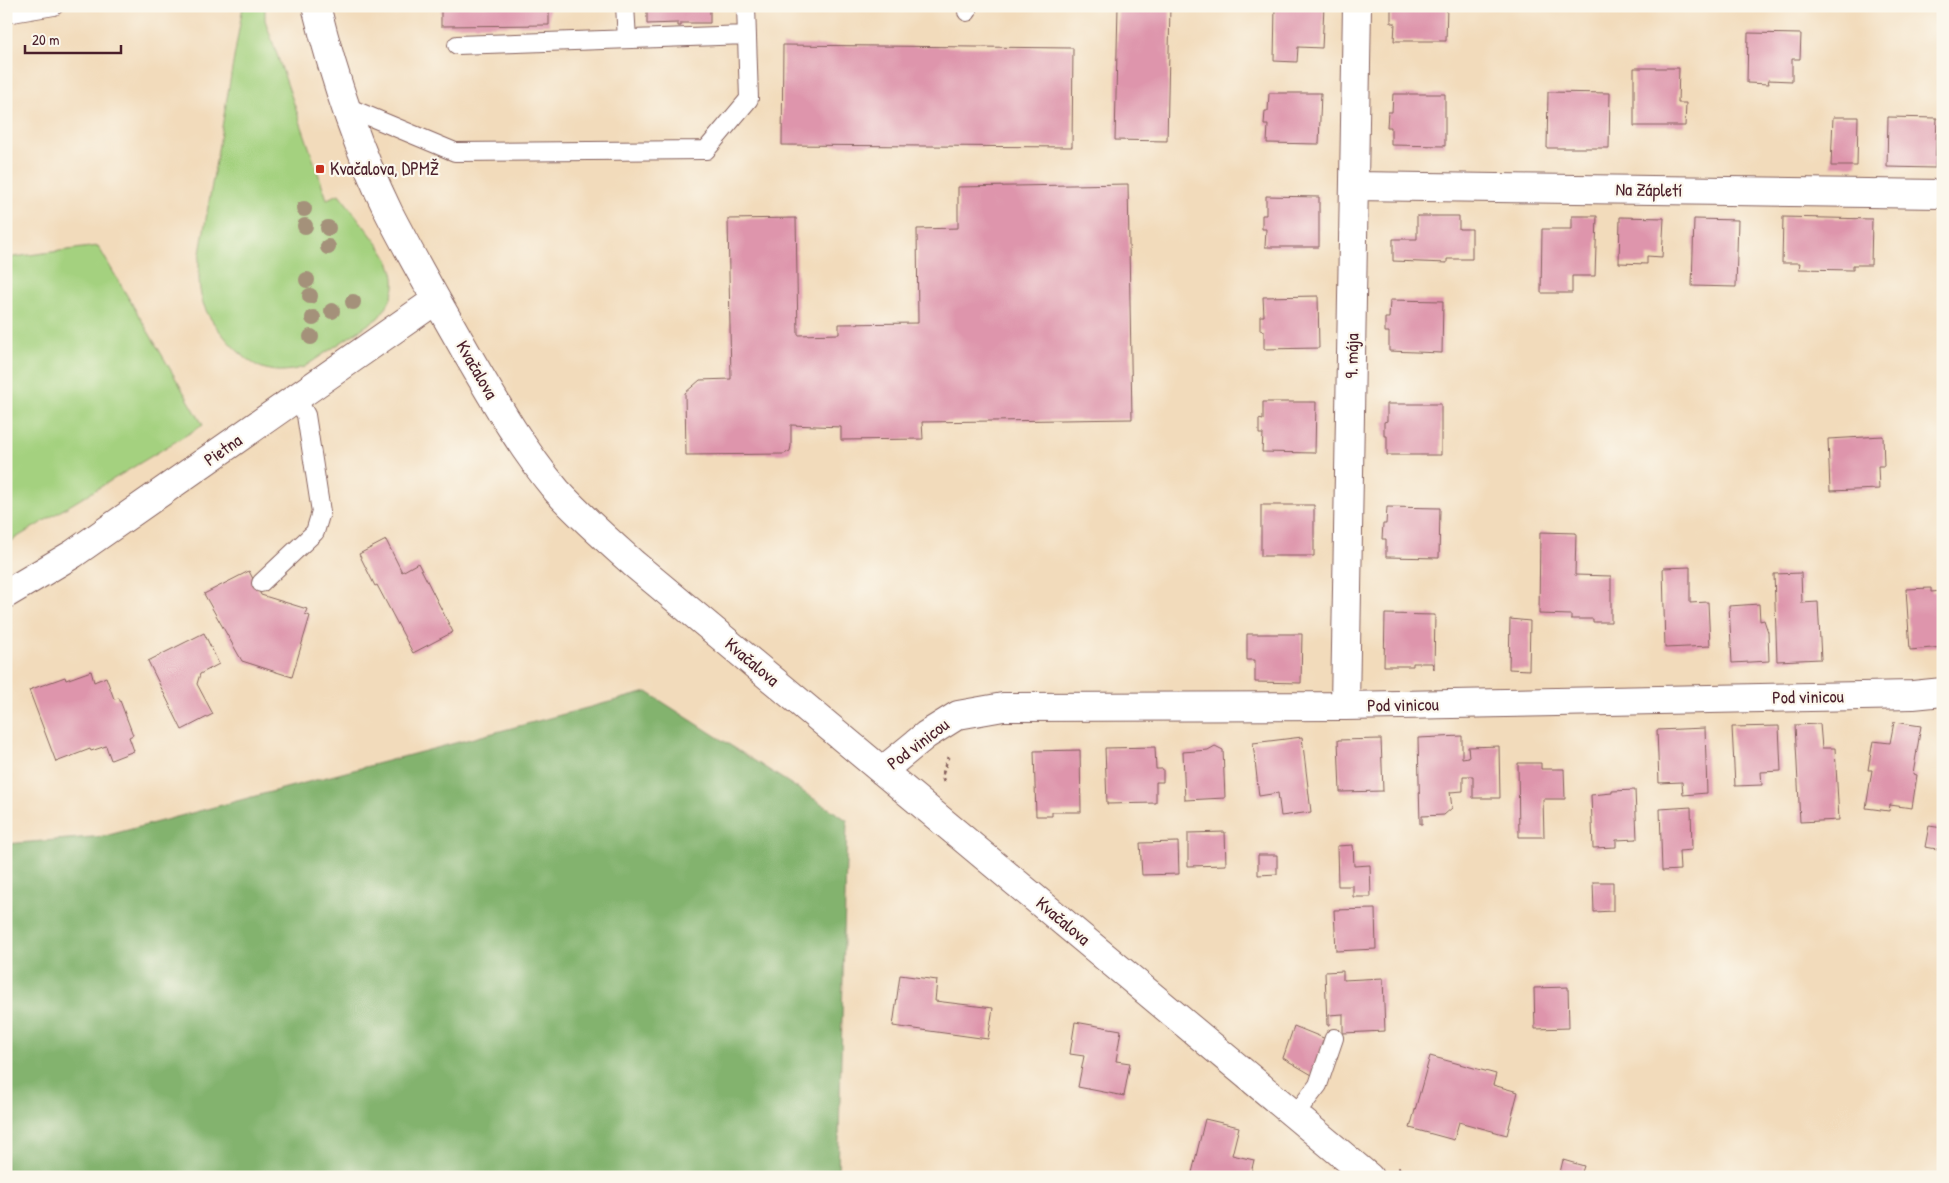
<svg xmlns="http://www.w3.org/2000/svg" width="1949" height="1183" viewBox="0 0 1949 1183" font-family="'Patrick Hand',sans-serif">
  <style>
    .green { fill: #a4d17f; stroke: #777855 }
    .forest { fill: #83b36e; stroke: #66694c }
    .building { fill: #de95ac }
    .lines { fill: none; stroke-linecap: round; stroke-linejoin: round }
    .service-casing { stroke: #85615d; stroke-width: 20 }
    .minor-casing { stroke: #85615d; stroke-width: 30 }
    .path { stroke: #85615d; stroke-width: 3; stroke-dasharray: 4 4; stroke-linecap: butt }
    .service { stroke: #fff; stroke-width: 18 }
    .minor { stroke: #fff; stroke-width: 28 }
    .tree { fill: #a4917a }
    .poi-dot { fill: #c8321e; stroke: #fbf7ec; stroke-width: 2 }
    .labels { text-anchor: middle; stroke-width: 4.5; stroke-linejoin: round; paint-order: stroke }
    .poi-label { font-size: 18px; fill: #4a1f2b; stroke: #fbf7ec; text-anchor: start }
    .street-label { font-size: 18px; fill: #4a1f2b; stroke: #fbf7ec }
  </style>
  <rect width="100%" height="100%" fill="#fbf7ec"/>
  <filter id="ink" filterUnits="userSpaceOnUse"><feTurbulence type="fractalNoise" baseFrequency=".02" numOctaves="2"/><feDisplacementMap in="SourceGraphic" scale="10" xChannelSelector="R" yChannelSelector="G"/><feConvolveMatrix kernelMatrix="1 2 1 2 8 2 1 2 1" color-interpolation-filters="sRGB"/></filter>
  <filter id="wash" filterUnits="userSpaceOnUse"><feTurbulence type="fractalNoise" baseFrequency=".0096" numOctaves="4" result="noise"/><feDisplacementMap in="SourceGraphic" scale="20" xChannelSelector="R" yChannelSelector="G"/><feGaussianBlur stdDeviation="1.12" result="paint"/><feColorMatrix in="noise" values="0 0 0 0 0 0 0 0 0 0 0 0 0 0 0 0 0 1.4 0 .05"/><feComposite in="paint" operator="in"/></filter>
  <g filter="url(#wash)">
    <rect width="100%" height="100%" fill="#f2dbbb"/>
    <path class="green" d="M243,6h22v14l62,179 12,-5c11,14 21,27 32,41 23,29 35,51 7,83l-74,49c-36,11 -53,-1 -77,-27 -8,-10 -17,-20 -22,-32 -7,-15 -6,-33 -6,-49z
      M98,246l105,179 -197,119v-286z"/>
    <path class="forest" d="M647,692l200,128 -9,357h-832v-333l99,-8z"/>
    <g id="blocks">
      <path class="building" d="M441,6h108v19l-108,1z
        M647,6h63v17h-29v3h-3v-3l-31,1z
        M1118,6h52l-3,135 -52,-1z
        M1275,6h49l-2,42 -24,-1 -1,15 -23,-1z
        M1395,6h52l-1,35h-52l1,-18h-4v-14h4z
        M1748,33l53,1 -1,25h-8v22l-24,-1 1,4 -22,-1z
        M783,45l290,3 -1,99 -290,-2z
        M1634,68h45l-1,35h8l-1,23h-51z
        M1548,92l62,1 -1,55h-62z
        M1269,93h52l-2,51 -52,-1 1,-18h-4l1,-14h3z
        M1393,94h52v52l-54,-1v-18h-4l1,-15h4z
        M1833,117h25l-1,49h-26z
        M1888,117l49,1 -2,50 -48,-1z
        M1128,184l4,235 -210,3 1,17 -82,1v-13l-50,-2v21l-1,5 -6,3 -98,1 -1,-62 15,-13 31,-1 -3,-160 68,-1 2,117 41,-1v-10l79,-1 -1,-94 41,-1v-41z
        M1266,196l53,1v50h-54l1,-18h-4v-14h4z
        M1417,216h42v13h13v30h-25v4l-54,-2v-22h24z
        M1572,216h25l-2,60h-23v17h-31l1,-64h30z
        M1620,217l44,1 -2,39 -15,-1v8l-28,-1z
        M1783,217l89,2 -1,46h-18v5l-54,-1 1,-6h-18z
        M1694,219l44,1 -2,67 -44,-1z
        M1318,296l1,52 -55,1v-18l-4,-1v-14h4l-1,-19z
        M1390,300l53,1 -1,52 -53,-2v-19h-4v-14h4z
        M1263,402h53l-1,51 -53,-1 1,-18h-4v-15l4,1z
        M1387,404h54v51h-54v-19h-3v-14l3,-1z
        M1883,436l1,30h-6l1,23 -49,2 -2,-52z
        M1261,505h53v51h-53z
        M1387,507l53,1 -1,50 -53,-1v-18h-4l1,-15h3z
        M1540,532l36,1 -1,42 36,1v46h-18v-3h-22v-4l-32,-1z
        M386,540l16,32 16,-9 35,69 -40,21 -36,-68 -2,1 -16,-32z
        M1690,567v36l18,-1 2,44 -45,2 -2,-80z
        M249,571l12,24 46,14 -2,5 5,2 -18,61 -50,-16 -38,-67z
        M1801,573l1,30 16,-1 3,57 -44,2 -3,-87z
        M1931,588v4l12,-1v56l-33,3 -4,-61z
        M1759,604l1,17 4,-1 4,12 1,29 -37,2 -3,-57z
        M1385,614l50,1 -1,54 -2,-6h-19v3h-29z
        M1510,619l20,2 -1,49 -20,-1z
        M204,633l15,31 -19,10 -3,10 16,30 -31,16 -34,-69z
        M1247,634h55l-1,49 -46,-1v-22h-8z
        M91,671l3,11 12,-5 8,22 5,-1 14,37 -4,2 5,14 -23,9 -5,-14 -15,5 -1,-2 -34,13 -27,-72 36,-13 1,3z
        M1894,722l27,4 -8,48 4,1 -5,33 -22,-3 -1,6 -23,-3 6,-38h-4l5,-29 17,2z
        M1820,724l2,24h13l4,72 -39,2 -5,-97z
        M1779,726l2,45 -20,1 1,13 -27,1 -3,-59z
        M1705,728l2,65 -24,2 -1,-13 -23,1 -2,-53z
        M1462,736v22l7,-1 -1,-10 31,-1 1,52h-27v-22h-10v15l-13,1 2,16 -8,7 -22,1v8h-2l-2,-86z
        M1302,737l9,75 -30,4 -3,-23 -19,3 -6,-53z
        M1381,739l2,52 -43,1 -2,-52z
        M1215,746l8,4 2,48 -40,2 -2,-48 25,-2z
        M1155,747l1,22h7v13h-7v21l-49,1 -2,-56z
        M1080,750l1,62h-29v4h-16l-2,-65z
        M1518,763h23v6h23l1,30h-22l1,38h-25z
        M1635,790l2,49 -21,1v7l-23,1 -2,-53 21,-2v-2z
        M1691,807l1,43 -13,1 1,19 -18,1 -2,-62z
        M1929,826l14,2v22l-18,-3z
        M1225,832l1,33 -38,1v-33z
        M1178,842l1,32 -37,1 -2,-32z
        M1353,845l1,21 16,-1 1,32h-18v-11h-15l-1,-40z
        M1258,855h19v19l-19,1z
        M1593,882h20v29l-19,1z
        M1375,909l1,40 -40,2 -2,-41z
        M1343,971v9l40,-2 2,53 -42,2v-19l-14,1v10h-2l-2,-53z
        M900,975l37,5 -2,21 58,7 -5,31 -95,-13z
        M1568,987l1,41 -34,1 -1,-41z
        M1075,1022l46,8 -5,31 14,2 -6,33 -46,-9 6,-31 -14,-2z
        M1294,1026l32,13 -14,36 -29,-17z
        M1430,1056l66,18 -3,11 25,7 -11,43 -48,-13 -5,18 -44,-12z
        M1205,1119l34,8 -7,28 22,5 -4,17h-59z
        M1563,1160l21,6 -2,6 16,5h-39z"/>
    </g>
  </g>
  <g filter="url(#ink)">
    <use href="#blocks" fill-opacity="0" stroke="#85615d" stroke-width="1"/>
    <g class="lines">
      <defs>
        <path id="service" d="M625,6l2,33
          M967,6v6
          M6,14l48,-8
          M457,45l290,-10
          M347,107l108,45 251,-2 43,-51 -3,-93
          M261,583l54,-51 6,-20 -15,-97 -10,-18
          M1295,1115l23,-30 16,-47"/>
        <path id="minor" d="M316,6c17,68 42,144 73,207 24,47 51,93 77,139 28,48 55,96 91,139 24,26 50,49 77,73l735,613
          M1355,186l588,8
          M6,594l67,-40 363,-254
          M1345,706l12,-700
          M882,771l44,-36 32,-20 45,-8 342,-1 568,-11 30,-3"/>
      </defs>
      <use href="#service" class="service-casing"/>
      <use href="#minor" class="minor-casing"/>
      <path class="path" d="M944,782l-2,-6 6,-19
        M1398,1168l11,9"/>
      <use href="#service" class="service"/>
      <use href="#minor" class="minor"/>
    </g>
    <g class="tree">
      <circle cx="304" cy="209" r="8"/>
      <circle cx="305" cy="226" r="8"/>
      <circle cx="328" cy="228" r="8"/>
      <circle cx="328" cy="247" r="8"/>
      <circle cx="307" cy="280" r="8"/>
      <circle cx="310" cy="296" r="8"/>
      <circle cx="353" cy="302" r="8"/>
      <circle cx="332" cy="311" r="8"/>
      <circle cx="313" cy="318" r="8"/>
      <circle cx="311" cy="337" r="8"/>
    </g>
  </g>
  <rect class="poi-dot" x="315" y="164" width="10" height="10" rx="2.5"/>
  <g class="labels">
    <g class="poi-label">
      <text x="330" y="175">Kvačalova, DPMŽ</text>
    </g>
    <g class="street-label">
      <text transform="translate(1649 190) rotate(1)" y="6">Na Zápletí</text>
      <text transform="translate(1352 356) rotate(-89)" y="6">9. mája</text>
      <text transform="translate(477 370) rotate(60)" y="6">Kvačalova</text>
      <text transform="translate(223 450) rotate(-35)" y="6">Pietna</text>
      <text transform="translate(752 662) rotate(40)" y="6">Kvačalova</text>
      <text transform="translate(1808 697) rotate(-1)" y="6">Pod vinicou</text>
      <text transform="translate(1403 705) rotate(-1)" y="6">Pod vinicou</text>
      <text transform="translate(918 744) rotate(-37)" y="6">Pod vinicou</text>
      <text transform="translate(1063 921) rotate(40)" y="6">Kvačalova</text>
    </g>
  </g>
  <rect width="1949" height="1183" fill="none" stroke="#fbf7ec" stroke-width="25"/>
  <path d="M25 45v8h96v-8" fill="none" stroke="#4a1f2b" stroke-width="2.5"/>
  <text x="32" y="45" font-size="15" fill="#4a1f2b" stroke="#fbf7ec" stroke-width="4" paint-order="stroke">20 m</text>
</svg>
